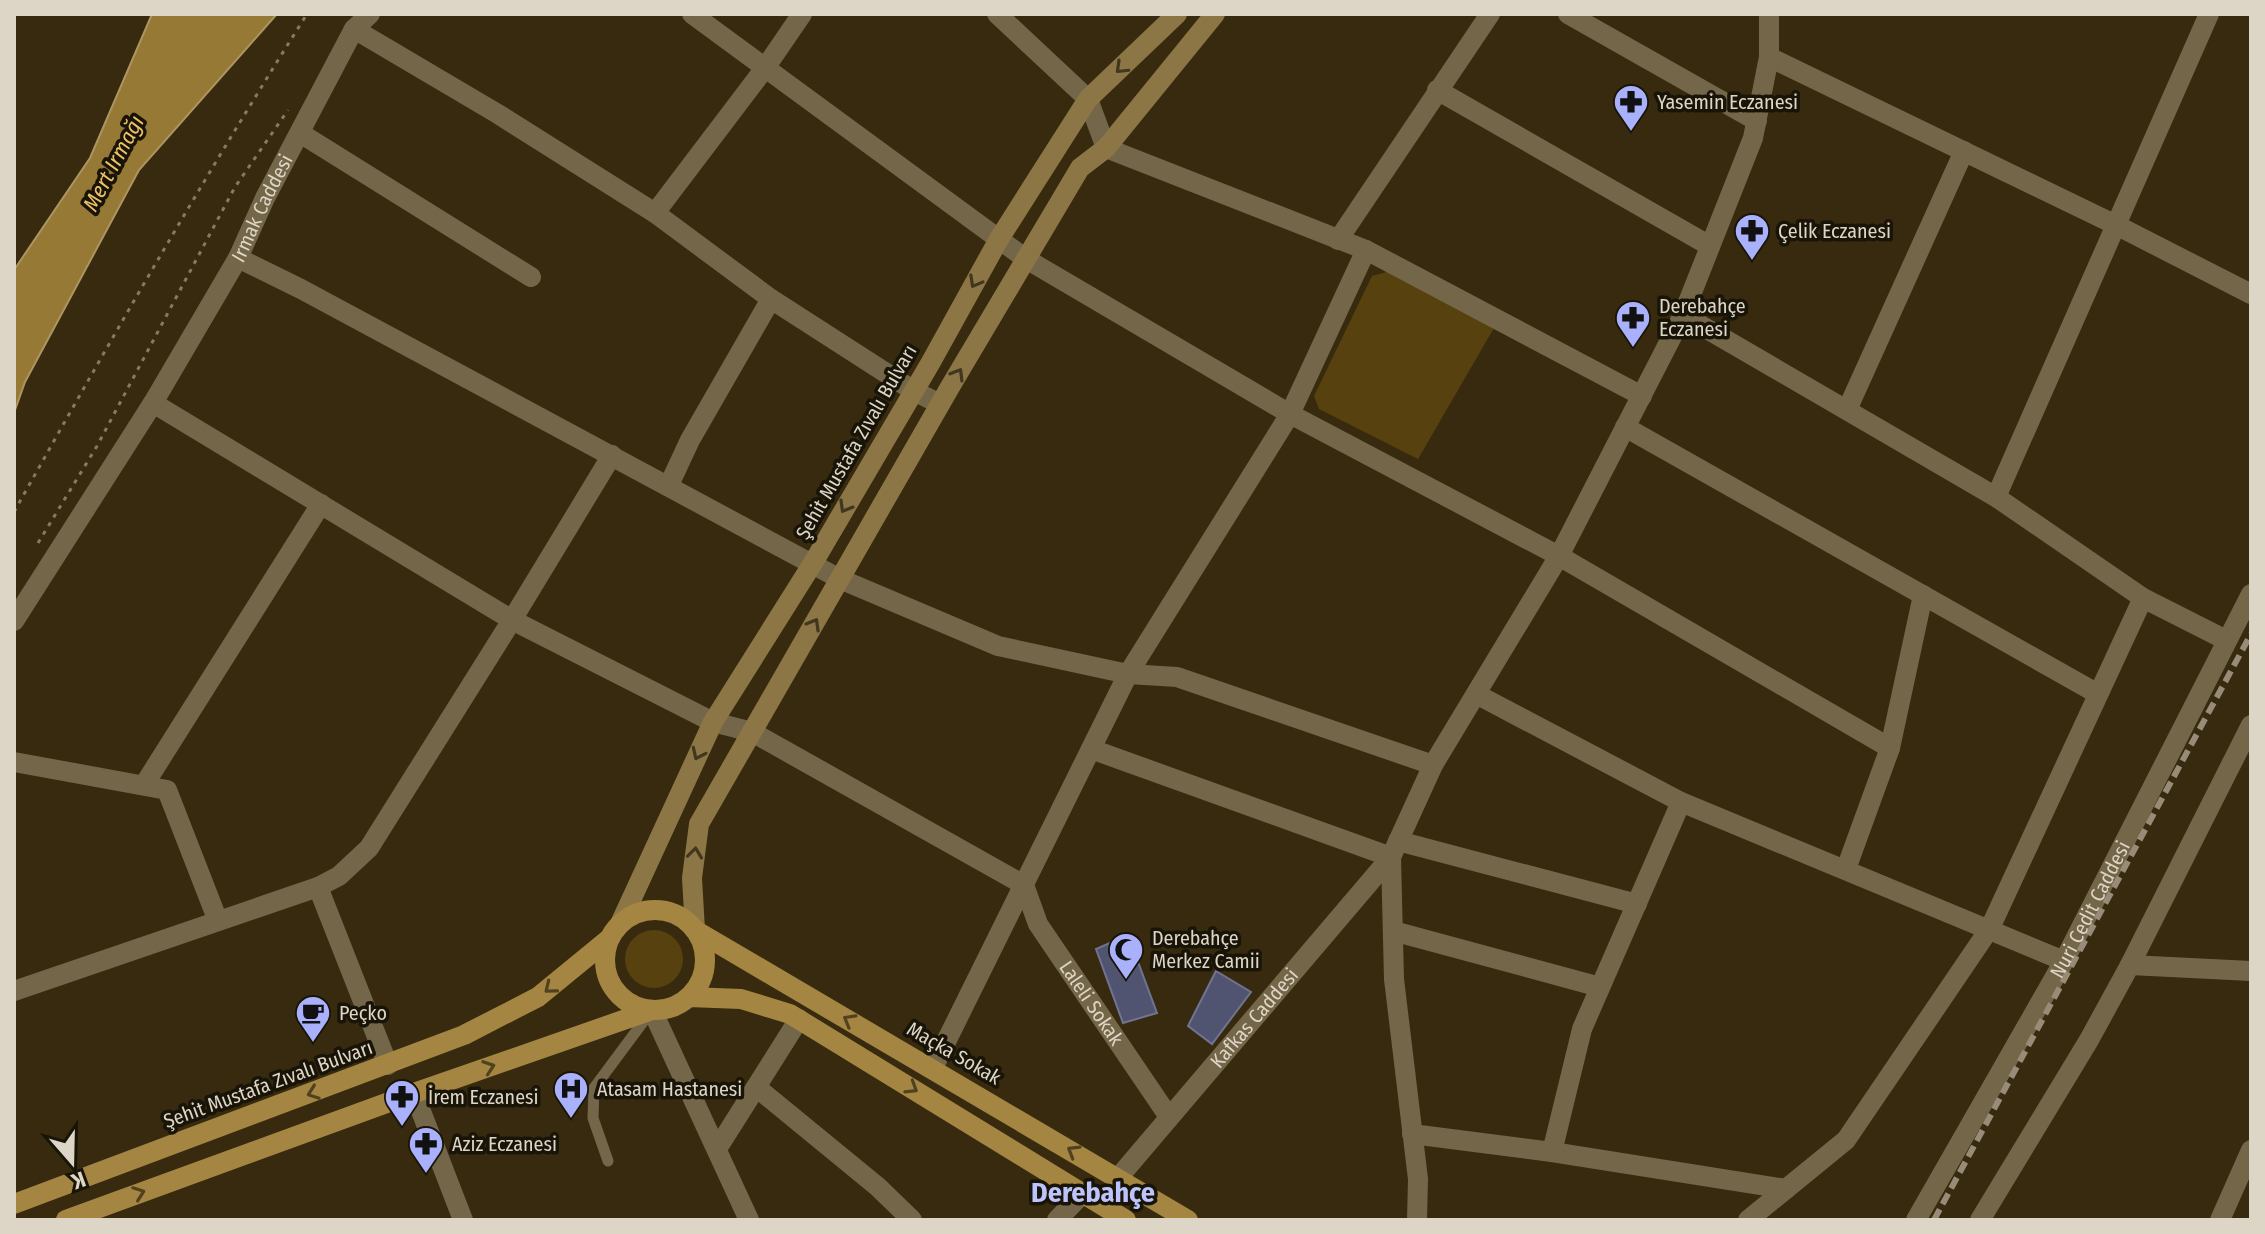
<svg xmlns="http://www.w3.org/2000/svg" width="2265" height="1234" viewBox="0 0 2265 1234" font-family="'Fira Sans Condensed',sans-serif">
  <style>
    .green { fill: #57420f }
    .water { fill: #977936; stroke: #ac9561; stroke-width: 2 }
    .building { fill: #515471; stroke: #707492; stroke-width: 2 }
    .lines { fill: none; stroke-linecap: round; stroke-linejoin: round }
    .path { stroke: #857a64; stroke-width: 3; stroke-dasharray: 4 6; stroke-linecap: butt }
    .service { stroke: #746649; stroke-width: 11 }
    .minor { stroke: #746649; stroke-width: 20 }
    .tertiary { stroke: #746649; stroke-width: 20 }
    .secondary { stroke: #8c7646; stroke-width: 20 }
    .primary { stroke: #a48642; stroke-width: 20 }
    .rail { stroke: #978c77; stroke-width: 6; stroke-dasharray: 12 6; stroke-linecap: butt }
    .oneway { stroke: #41361e }
    .oneway2 { stroke: #51421f }
    .labels { text-anchor: middle; stroke-width: 7; stroke-linejoin: round; paint-order: stroke }
    .poi-label { font-size: 20px; fill: #ddd5c5; stroke: #191408; text-anchor: start }
    .street-label { font-size: 20px; fill: #ddd5c5; stroke: #191408 }
    .water-label { font-size: 22px; font-style: italic; fill: #edc264; stroke: #191408 }
    .district-label { font-size: 28px; font-weight: bold; fill: #bdc4fd; stroke: #191408 }
  </style>
  <rect width="100%" height="100%" fill="#372a0e"/>
  <path class="green" d="M1390,271l104,57 -76,131 -99,-50 -5,-13 58,-120z
    M625 959a29 29 0 1 1 58 0a29 29 0 1 1-58 0Z"/>
  <path class="water" d="M152,14h125l-138,156 -114,212 -11,31v-143l76,-112z"/>
  <path class="building" d="M1128,935l29,78 -34,10 -27,-74z
    M1216,971l35,21 -39,52 -24,-18z"/>
  <g class="lines">
    <path class="path" d="M14,512c94,-168 190,-335 293,-498
      M38,543l59,-97 138,-259 53,-77"/>
    <path class="service" d="M608,1161l-15,-43 1,-30 55,-74"/>
    <g class="minor">
      <path d="M692,14l334,245 264,155 269,142 331,192"/>
      <path d="M997,14l91,85 18,49 260,102 276,146"/>
      <path d="M1568,14l189,107"/>
      <path d="M354,29l144,85 157,99 116,86 143,92 26,13"/>
      <path d="M1769,57l347,168 135,69"/>
      <path d="M1437,90l273,156"/>
      <path d="M300,133l231,144"/>
      <path d="M655,213l110,-145 37,-54"/>
      <path d="M1338,240l152,-226"/>
      <path d="M238,258l63,31 539,290 158,67 130,28 49,3 256,88"/>
      <path d="M1683,315l313,182 147,101 83,42"/>
      <path id="s1" d="M153,403l359,217 201,102 39,10 272,153 14,39 131,193"/>
      <path d="M1847,410l117,-259"/>
      <path d="M1625,427l473,267"/>
      <path d="M669,485l21,-45 81,-141"/>
      <path d="M1996,497l213,-483"/>
      <path d="M1476,694l205,108 383,159"/>
      <path d="M1091,749l300,108"/>
      <path d="M14,762l153,28 51,131"/>
      <path d="M144,785l177,-281"/>
      <path d="M1398,841l239,63"/>
      <path d="M1846,869l44,-121 33,-153"/>
      <path d="M318,887l70,178"/>
      <path d="M1393,931l207,56"/>
      <path d="M14,991l304,-104 21,-11 30,-28 143,-228 100,-165"/>
      <path d="M652,1010l97,210"/>
      <path d="M933,1068l195,-394 162,-260 76,-164"/>
      <path d="M756,1087l122,100 34,33"/>
      <path d="M414,1093l49,127"/>
      <path d="M1412,1134l140,18 234,37"/>
      <path d="M717,1149l82,-130"/>
      <path d="M1552,1152l30,-123 99,-227"/>
      <path id="s2" d="M1118,1178l273,-321"/>
      <path d="M1057,1220l26,-27"/>
      <path d="M1417,1220l1,-41 -24,-200 -3,-122 42,-92 126,-209 124,-241 70,-177 16,-81v-43"/>
      <path d="M1748,1220l98,-80 144,-212 153,-330"/>
      <path d="M1980,1220l109,-180 41,-75 121,-240"/>
    </g>
    <g class="tertiary">
      <path id="s3" d="M14,621l139,-218 85,-145 27,-60 89,-169 16,-15"/>
      <path d="M2130,965l121,6"/>
      <path id="s4" d="M1916,1220l148,-259 187,-367"/>
      <path d="M2220,1220l31,-70"/>
    </g>
    <path class="secondary" d="M620,924l93,-202 100,-159 118,-201 68,-123 89,-140 89,-85
      M695,930l-3,-52 7,-54 251,-437 130,-219 26,-20 109,-134"/>
    <path class="primary" d="M605 960a50 50 0 1 1 100 0a50 50 0 1 1-100 0Z
      M695,930l493,290
      M689,997l52,2 49,15 336,206
      M14,1204l450,-169 74,-38 72,-59
      M66,1220l348,-127 238,-83"/>
    <path class="rail" d="M1934,1220l317,-586"/>
  </g>
  <defs><path id="oneway-chevron" d="M-2-3.5L2.5 0L-2 3.5" fill="none" stroke-width="1.6" stroke-linecap="round" stroke-linejoin="round" transform="scale(2)"/></defs>
  <g class="oneway">
    <use href="#oneway-chevron" transform="translate(1121 68) rotate(136)"/>
    <use href="#oneway-chevron" transform="translate(975 282) rotate(119)"/>
    <use href="#oneway-chevron" transform="translate(958 374) rotate(-59)"/>
    <use href="#oneway-chevron" transform="translate(845 507) rotate(120)"/>
    <use href="#oneway-chevron" transform="translate(814 624) rotate(-60)"/>
    <use href="#oneway-chevron" transform="translate(698 754) rotate(115)"/>
    <use href="#oneway-chevron" transform="translate(695 853) rotate(-83)"/>
  </g>
  <g class="oneway2">
    <use href="#oneway-chevron" transform="translate(550 988) rotate(141)"/>
    <use href="#oneway-chevron" transform="translate(849 1020) rotate(-150)"/>
    <use href="#oneway-chevron" transform="translate(489 1067) rotate(-19)"/>
    <use href="#oneway-chevron" transform="translate(912 1088) rotate(32)"/>
    <use href="#oneway-chevron" transform="translate(313 1093) rotate(160)"/>
    <use href="#oneway-chevron" transform="translate(1073 1151) rotate(-149)"/>
    <use href="#oneway-chevron" transform="translate(139 1193) rotate(-20)"/>
  </g>
  <defs>
    <symbol id="pharmacy-pin" viewBox="-11 -11 22 30"><path d="M0 17L-7.5 6A9.5 9.5 0 1 1 7.5 6Z" fill="#a9b0fc" stroke="#191408"/><path d="M-2-6h4v4h4v4h-4v4h-4v-4h-4v-4h4Z" fill="#111"/></symbol>
    <symbol id="mosque-pin" viewBox="-11 -11 22 30"><path d="M0 17L-7.5 6A9.5 9.5 0 1 1 7.5 6Z" fill="#a9b0fc" stroke="#191408"/><path d="M3.5-4.9A6 6 0 1 0 3.5 4.9A5 5 0 1 1 3.5-4.9Z" fill="#111"/></symbol>
    <symbol id="cafe-pin" viewBox="-11 -11 22 30"><path d="M0 17L-7.5 6A9.5 9.5 0 1 1 7.5 6Z" fill="#a9b0fc" stroke="#191408"/><path d="M-5.5-4.5H6V0H3Q3 3.5 0 3.5H-2.5Q-5.5 3.5-5.5 0ZM3-3.2v2h1.7v-2ZM-6 4.5H4V6H-6Z" fill="#111"/></symbol>
    <symbol id="hospital-pin" viewBox="-11 -11 22 30"><path d="M0 17L-7.5 6A9.5 9.5 0 1 1 7.5 6Z" fill="#a9b0fc" stroke="#191408"/><path d="M-5-5h3v3.5h4V-5h3V5h-3V1.5h-4V5h-3Z" fill="#111"/></symbol>
  </defs>
  <g fill-rule="evenodd">
    <use href="#pharmacy-pin" x="1611" y="82" width="40" height="54"/>
    <use href="#pharmacy-pin" x="1732" y="211" width="40" height="54"/>
    <use href="#pharmacy-pin" x="1613" y="298" width="40" height="54"/>
    <use href="#mosque-pin" x="1106" y="930" width="40" height="54"/>
    <use href="#cafe-pin" x="293" y="993" width="40" height="54"/>
    <use href="#hospital-pin" x="551" y="1069" width="40" height="54"/>
    <use href="#pharmacy-pin" x="382" y="1077" width="40" height="54"/>
    <use href="#pharmacy-pin" x="406" y="1124" width="40" height="54"/>
  </g>
  <g class="labels">
    <g class="poi-label">
      <text x="1657" y="109">Yasemin Eczanesi</text>
      <text x="1778" y="238">Çelik Eczanesi</text>
      <text x="1659" y="313">Derebahçe<tspan x="1659" dy="23">Eczanesi</tspan></text>
      <text x="1152" y="945">Derebahçe<tspan x="1152" dy="23">Merkez Camii</tspan></text>
      <text x="339" y="1020">Peçko</text>
      <text x="597" y="1096">Atasam Hastanesi</text>
      <text x="428" y="1104">İrem Eczanesi</text>
      <text x="452" y="1151">Aziz Eczanesi</text>
    </g>
    <g class="street-label">
      <text dy="7" stroke="none"><textPath href="#s3" startOffset="482">Irmak Caddesi</textPath></text>
      <text transform="translate(856 442) rotate(-60)" y="7">Şehit Mustafa Zıvalı Bulvarı</text>
      <text dy="7" stroke="none"><textPath href="#s4" startOffset="356">Nuri Cedit Caddesi</textPath></text>
      <text dy="7" stroke="none"><textPath href="#s1" startOffset="1134">Laleli Sokak</textPath></text>
      <text dy="7" stroke="none"><textPath href="#s2" startOffset="210">Kafkas Caddesi</textPath></text>
      <text transform="translate(954 1053) rotate(30)" y="7">Maçka Sokak</text>
      <text transform="translate(268 1084) rotate(-20)" y="7">Şehit Mustafa Zıvalı Bulvarı</text>
    </g>
    <g class="water-label">
      <text transform="translate(113 163) rotate(-62)" y="8">Mert Irmağı</text>
    </g>
    <g class="district-label">
      <text x="1093" y="1202">Derebahçe</text>
    </g>
  </g>
  <rect width="2265" height="1234" fill="none" stroke="#ddd5c5" stroke-width="32"/>
  <g transform="translate(72 1162) rotate(160)" stroke="#191408" stroke-width="6" paint-order="stroke">
  <path d="M0-6L14 30L0 20L-14 30Z" fill="#ddd5c5"/>
  <text y="-12" font-size="22" font-weight="bold" text-anchor="middle" fill="#ddd5c5">K</text>
  </g>
</svg>
